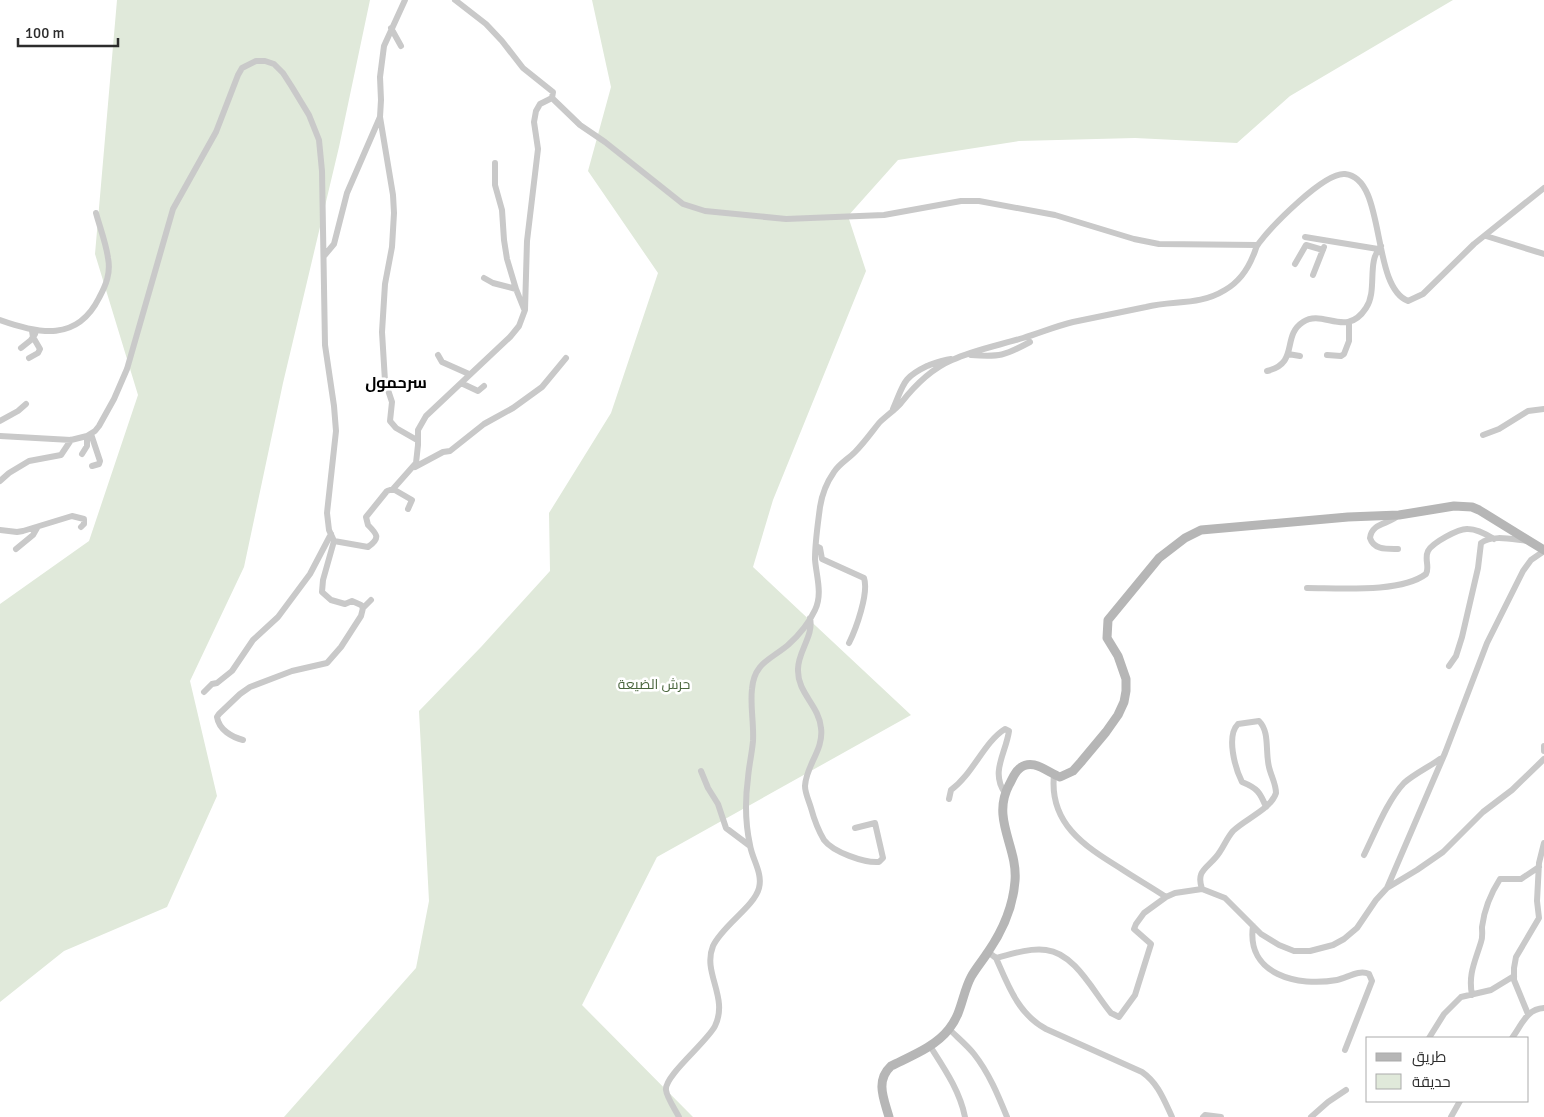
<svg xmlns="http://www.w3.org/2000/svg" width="1544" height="1117" viewBox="0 0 1544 1117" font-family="Signika,Cairo,sans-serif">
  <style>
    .green { fill: #e0e9da }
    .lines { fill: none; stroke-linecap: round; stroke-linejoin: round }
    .street { stroke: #c9c9c9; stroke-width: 6 }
    .secondary { stroke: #b6b6b6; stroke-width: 9 }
    .labels { text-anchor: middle; stroke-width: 5; stroke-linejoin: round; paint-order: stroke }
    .park-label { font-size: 14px; fill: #49653c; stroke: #fff }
    .quarter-label { font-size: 16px; font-weight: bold; fill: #000; stroke: #fff }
  </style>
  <rect width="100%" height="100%" fill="#fff"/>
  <path class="green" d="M117,0h253l-31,147 -56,236 -39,184 -54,114 27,115 -50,111 -103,44 -64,51v-398l89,-63 49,-146 -43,-141z
    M592,0h861l-163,96 -53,47 -102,-5 -116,3 -121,19 -50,56 18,55 -93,229 -20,67 158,148 -254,142 -75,148 111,112h-409l132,-149 13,-67 -10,-190 62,-64 69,-76 -1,-58 62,-100 47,-140 -70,-102 23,-84z"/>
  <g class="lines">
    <path class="street" d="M455,0l31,24 16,17 21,27 30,24 -1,6 28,27 25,17 78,62 22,7 81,8 98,-4 77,-14h18l76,14 79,24 25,5 98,1
      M391,28l10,18
      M380,117l13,78 1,18 -2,34 -7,37 -3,48 3,49 7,21 -2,19 6,7 21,12
      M495,163v22l7,25 2,30 3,19 9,30 8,20
      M1486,236l58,18
      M1305,237l73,12
      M324,256l10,-12 13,-51 33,-76 1,-17 -1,-23 4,-31 21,-46
      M1295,264l11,-19 17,5
      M1313,275l11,-28
      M484,278l9,5 23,6
      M0,320c39,14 77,22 99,-22 7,-13 12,-25 9,-40 -2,-15 -8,-30 -12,-45
      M21,348l10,-8 4,-6
      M1288,354l12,2
      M438,355l4,7 27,12
      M971,355c29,2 33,1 59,-13
      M1327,355l14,1 3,-2 5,-13v-18
      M29,358l9,-5 2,-4 -7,-12 -1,-6
      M1267,371c33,-8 14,-35 36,-49 20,-14 43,17 63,-14 12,-18 0,-46 15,-62
      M461,383l17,8 6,-5
      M893,409c11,-25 9,-31 34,-43 8,-3 15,-6 24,-7
      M0,421l18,-10 8,-7
      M91,434l9,27 -1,3 -7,2
      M1483,435l16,-6 29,-18 16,-2
      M0,436l71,4 16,-4 8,-5 4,-5 15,-27 13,-30 46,-160 43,-77 22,-57 4,-7 14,-7h9l9,3 9,9 9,14 17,28 10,25 3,31 3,174 9,61 2,25 -9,82 2,17 5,11 34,6c13,-9 9,-13 0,-22l-2,-8 21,-26 6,-2 23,-26 2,-18v-15l8,-14 84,-79 9,-11 6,-16 2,-69 11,-92 -4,-27 2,-11 4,-7 12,-6
      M82,454l5,-8v-10
      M415,467l28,-15 7,-1 34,-27 29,-16 29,-21 24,-29
      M0,481l9,-8 20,-12 32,-6 10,-15
      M393,489l19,11 -4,9
      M0,530l17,2 6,-1 49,-15 12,3v5l-3,3
      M816,546l4,2 2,11 42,19c5,15 -8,51 -15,65
      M16,549l17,-14 4,-7
      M1398,549c-12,0 -24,1 -28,-11 2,-16 19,-13 29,-23
      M1307,588c32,0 94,5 119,-14 4,-7 -2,-15 2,-23 4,-8 31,-23 40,-22 9,0 18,5 26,10
      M363,608l8,-8
      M810,618c4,18 -12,33 -12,51 -1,24 21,36 23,59 3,22 -15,37 -16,58 0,7 4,15 6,22 3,11 7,22 13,32 9,12 40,23 55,22l4,-4 -8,-35 -20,5
      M1449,666l7,-10 6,-19 16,-69 3,-25c11,-9 34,-3 47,-2
      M204,692l8,-8 5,-1 15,-12 21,-31 25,-23 32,-43 21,-40
      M243,740c-11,-3 -24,-10 -26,-23l2,-3 21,-20 10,-7 42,-16 35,-8 14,-16 20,-31 2,-8 -2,-3 -9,-4 -7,3 -14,-4 -9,-8 1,-12 11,-39
      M1544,746v5
      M701,771l7,17 10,16 8,24 24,18
      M1054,775c-5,48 30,71 66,93 15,10 31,19 46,29
      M949,799l2,-9c22,-16 33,-48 54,-61l4,2c-3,22 -19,41 -4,62
      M1364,855c11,-22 23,-54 40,-72 10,-9 25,-16 36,-24
      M1387,888l58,-135 42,-110 36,-72 8,-11 13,-9
      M1202,889c-6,-18 4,-20 14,-32 7,-8 10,-18 17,-26 12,-12 38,-22 43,-38 0,-9 -5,-17 -7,-26 -4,-16 1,-35 -10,-46l-21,3c-12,12 -3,44 4,58 15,6 18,10 24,25
      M1253,926c-7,49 45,61 84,54 10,-2 22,-11 32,-6l3,7 -27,69
      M988,952l8,6c15,-4 33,-10 50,-8 29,3 48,43 65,63l8,4 16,-22 16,-51 -17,-15 2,-5 8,-11 22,-16 9,-4 27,-4 23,9 36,36 18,11 15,6h16l23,-6 11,-6 13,-11 19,-28 11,-12 30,-18 26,-18 40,-40 29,-22 32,-31
      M996,958c12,27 22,56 50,71l96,43c16,11 22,28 30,45
      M1472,995c-4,-21 3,-33 9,-53 2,-5 1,-10 1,-15 2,-16 9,-34 18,-48h21l18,-12
      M1528,1014l-14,-34v-12l2,-11 23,-39 -2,-17 2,-38 5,-20
      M949,1029c8,8 18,16 25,25 15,19 24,41 33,63
      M1429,1038l15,-24 17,-17 30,-7 23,-14
      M1512,1038c10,-13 14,-29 32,-30
      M930,1046c14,22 30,45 35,71
      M679,1117c-4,-8 -12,-19 -13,-27 -2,-14 41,-48 49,-64 14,-29 -13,-53 -2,-80 10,-21 41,-39 46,-58 4,-15 -7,-29 -9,-43 -5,-23 -5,-45 -2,-67 1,-13 4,-25 5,-37 1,-18 -3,-35 -1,-52 2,-26 18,-29 36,-44 10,-9 21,-22 27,-35 8,-16 1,-35 0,-51 0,-17 3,-36 5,-52 2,-13 7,-25 14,-35 5,-8 14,-13 21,-20 9,-9 16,-19 24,-29 7,-7 16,-13 22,-20 14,-18 30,-34 51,-43 22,-10 48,-15 71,-22 17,-5 33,-12 50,-16 24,-5 49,-10 73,-15 28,-7 53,-1 79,-17 14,-8 22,-19 28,-34 3,-6 2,-8 6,-13 13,-17 65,-71 86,-69 42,4 25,112 63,127l15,-7 51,-50 70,-56
      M1203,1117l2,-2 16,2
      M1311,1117l17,-15 18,-12
      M1451,1117l9,-16"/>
    <path class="secondary" d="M889,1117c-5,-18 -14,-36 2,-51 20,-10 44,-19 58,-37 13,-16 13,-35 22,-52 5,-9 12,-17 17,-25 15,-22 25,-44 27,-71 3,-34 -24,-62 -6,-96 3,-5 5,-12 10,-16 13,-12 28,3 41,8l13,-6 8,-9 25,-30 12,-17 6,-13 2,-11v-12l-8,-23 -11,-18 1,-18 51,-62 26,-20 16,-8 147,-13 51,-2 55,-9 18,1 7,3 65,40"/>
  </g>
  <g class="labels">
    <g class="park-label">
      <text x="654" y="689">حرش الضيعة</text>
    </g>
    <g class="quarter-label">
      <text x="396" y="388">سرحمول</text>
    </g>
  </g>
  <rect x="1366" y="1037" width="162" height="65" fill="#ffffff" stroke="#ababab"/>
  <rect x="1376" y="1053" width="25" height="8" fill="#b6b6b6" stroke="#ababab"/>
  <text x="1412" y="1062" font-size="15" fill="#2c2c2c">طريق</text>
  <rect x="1376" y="1074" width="25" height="15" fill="#e0e9da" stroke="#ababab"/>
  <text x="1412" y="1087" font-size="15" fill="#2c2c2c">حديقة</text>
  <path d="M18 38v8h100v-8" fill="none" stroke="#2c2c2c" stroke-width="2.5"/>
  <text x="25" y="38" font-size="15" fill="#2c2c2c" stroke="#ffffff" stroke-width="4" paint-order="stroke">100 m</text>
</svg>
